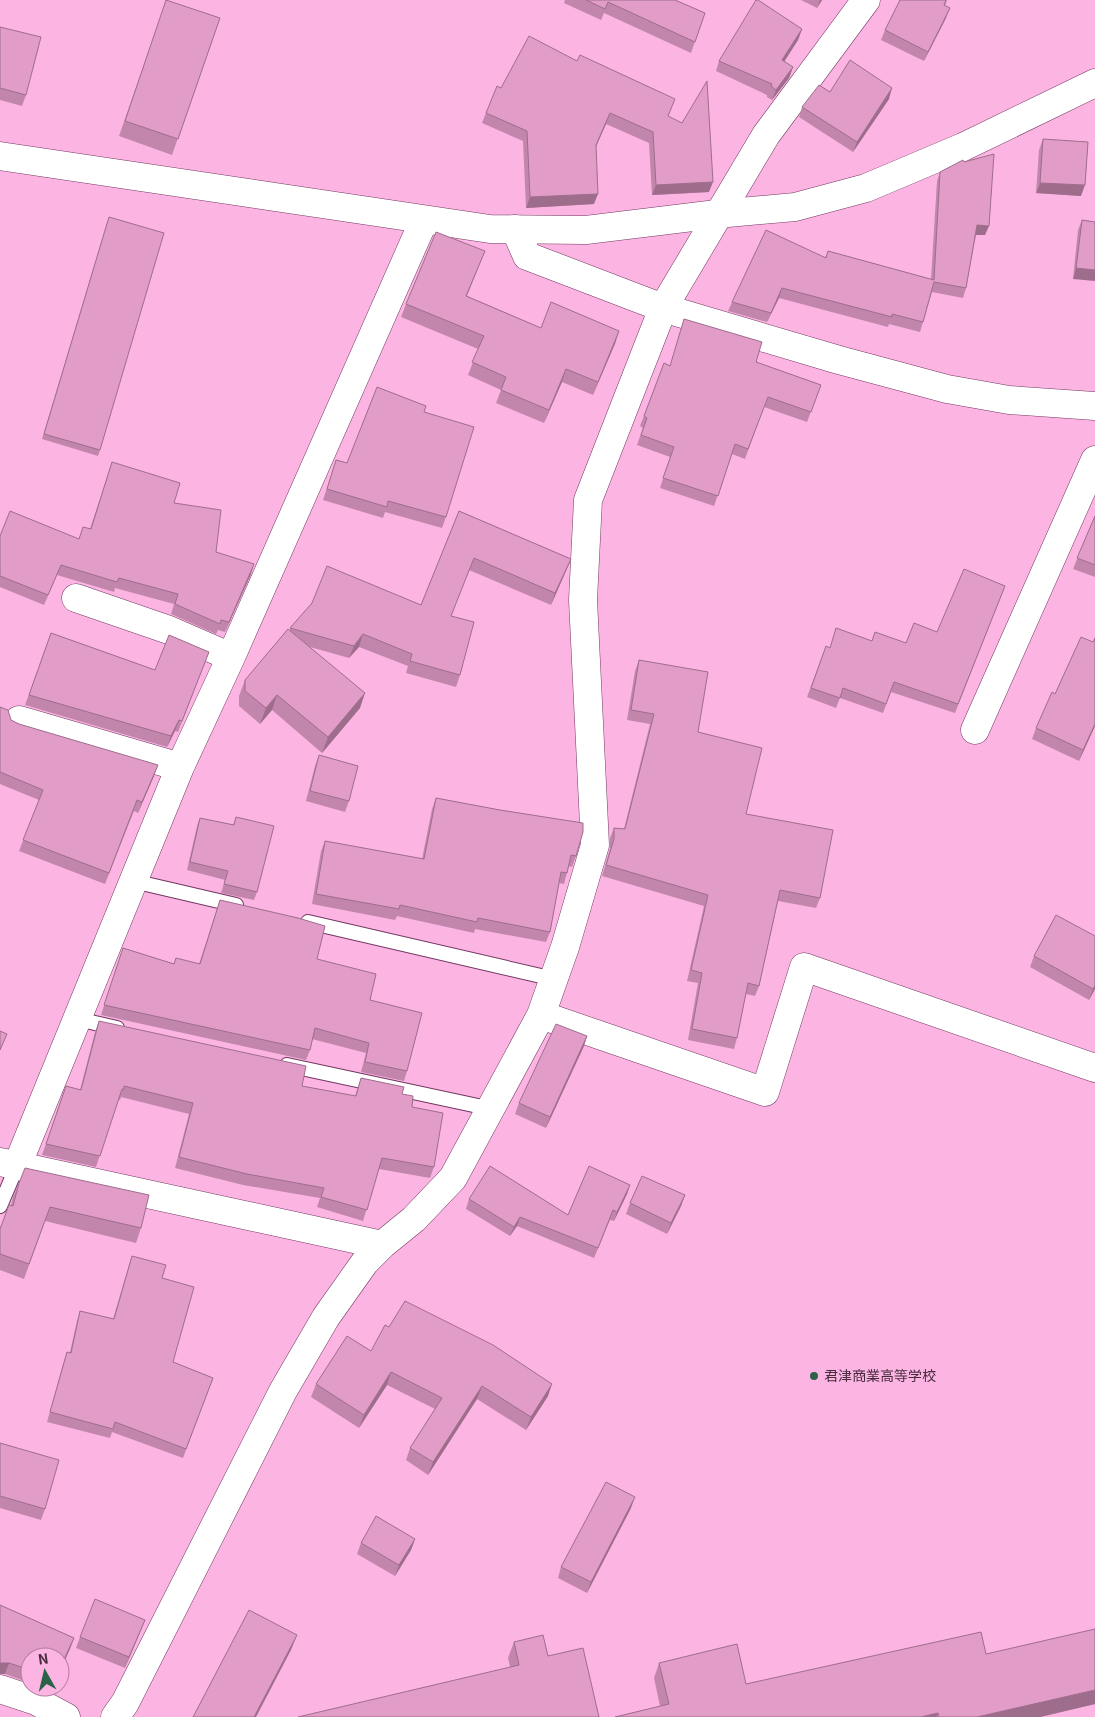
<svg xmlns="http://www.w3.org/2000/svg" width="1095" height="1717" viewBox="0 0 1095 1717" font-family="Georgia,'Noto Sans JP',serif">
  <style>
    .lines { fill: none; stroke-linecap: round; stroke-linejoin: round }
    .service-casing { stroke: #733861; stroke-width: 16 }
    .minor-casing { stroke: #733861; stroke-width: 29 }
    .tertiary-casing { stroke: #733861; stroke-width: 29 }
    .service { stroke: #fff; stroke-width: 14 }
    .minor { stroke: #fff; stroke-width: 28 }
    .tertiary { stroke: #fff; stroke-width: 28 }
    .wall { fill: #c286ac }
    .shaded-wall { fill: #9e6d8c }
    .building { fill: #e19cc8; stroke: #9e6d8c }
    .poi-dot { fill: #2c6248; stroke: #fcb5e3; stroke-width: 2 }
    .labels { text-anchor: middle; stroke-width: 4.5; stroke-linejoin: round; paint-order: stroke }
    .poi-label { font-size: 14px; fill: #482c3e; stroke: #fcb5e3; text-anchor: start }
  </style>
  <rect width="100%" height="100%" fill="#fcb5e3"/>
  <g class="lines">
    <defs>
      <path id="service" d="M133,881l103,24
        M308,922l246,57
        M77,1019l40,9
        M287,1065l205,44
        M0,1206l17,-40"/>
      <path id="minor" d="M515,229l12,27 136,52 176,52 108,29 62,11 86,6
        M76,598l93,32 62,27
        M19,720l161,47
        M975,730l120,-270
        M541,1015l224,77 39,-125 291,101
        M0,1162l382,83
        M17,1166l163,-399 51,-110 193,-437
        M0,1689l36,12 30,16
        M115,1717l10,-14 158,-312 43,-74 39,-55 17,-17 32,-26 39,-41 88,-163 24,-68 30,-102 -12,-245 5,-100 75,-192 103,-173 100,-135"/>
      <path id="tertiary" d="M0,156l490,73 96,1 131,-16 78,-7 71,-19 97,-41 132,-64"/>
    </defs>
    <use href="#service" class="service-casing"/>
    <use href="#minor" class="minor-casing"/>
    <use href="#tertiary" class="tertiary-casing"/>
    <use href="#service" class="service"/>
    <use href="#minor" class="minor"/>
    <use href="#tertiary" class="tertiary"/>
  </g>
  <path class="wall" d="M565,0h110l30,13 -14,40 -87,-40 -3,7 -37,-17z
    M801,0h21l-5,8z
    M900,0h47l-2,6 1,12 -22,43 -43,-21 4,-10z
    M161,16l59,2 -48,137 -53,-19z
    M0,27l26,68 -4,11 -22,-6z
    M802,29l-4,11 -14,22 9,5 -4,11 -17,22 -5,-3v-2l-51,-24 3,-10z
    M501,88l167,28 41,76 -57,3 -3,-52 -43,-19 -10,23 -2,57 -68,4 -3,-67 -41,-18 4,-10z
    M889,99l-36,53 -54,-35 3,-10z
    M1043,139l38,57 -45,-3 3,-43z
    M940,172l45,63h-9l-10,53 -3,10 -31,-6 -12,40 -31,-8 -1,3 -109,-29 -12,24 -39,-11 4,-9 93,-44 3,-7 103,28 6,-98z
    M1082,220l13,2 -22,57 5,-49z
    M107,223l-7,227 -2,6 -56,-17z
    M485,251l-18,45 74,32 78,3 -26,64 -31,-13 -18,41 -48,-20 5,-13 -33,-15 10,-26 -77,-32 5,-13z
    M684,319l72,43 65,23 -14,37 -43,-15 -19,52 -13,-5 -18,52 -54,-18 10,-31 -33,-12 6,-17 -3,-2 24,-63 6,3z
    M424,412l22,105 -4,11 -57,-16 -2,6 -60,-18 13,-40 11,3z
    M112,462l62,41 42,49 35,22 -26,58 -7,-2 -2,4 -45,-20 3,-10 -59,-16 -1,4 -57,-17 -13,30 -44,-18v-51l79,3 4,-12 7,2z
    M459,511l112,48 -20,46 -82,-35 -18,46 9,59 -4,12 -50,-14 2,-7 -49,-19 -10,11 -39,-11 50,61 -38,45 -50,-43 -12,14 -21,-18v-10l6,-16 45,-50v-2l131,-23z
    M1095,516v61l-22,-8z
    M1005,586l-50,127 -64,-21 -8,21 -43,-15 -4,10 -29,-11 19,-51 3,2 77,-5 31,-11z
    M51,633l104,37 54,-18 -31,80 -3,-1 -8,16 -142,-42z
    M1093,642l2,84 -16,35 -47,-22 4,-11 19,-34z
    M639,660l59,72 48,82 74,84 -4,10 -38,-7 -19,85 -4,10 -9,-2 -9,44 -3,11 -46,-9 10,-57 -11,-2 17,-75 -102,-30 8,-27v-11l4,-10 10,1 26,-105 -23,-4 8,-49z
    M0,707l11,13 8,4 135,52 -16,37 -4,-2 -29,73 -86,-33 20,-51 -39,-16z
    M319,755l30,46 -4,11 -39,-11 9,-35z
    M436,798l140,58 -4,11 -3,-1 -2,7 -3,11 -5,-1 -9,49 -4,10 -71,-13 -1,4 -77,-17 -2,4 -83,-16 9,-53 4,-10 97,18 10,-50z
    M236,817l21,75 -3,8 -33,-7 4,-13 -38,-10 10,-44 3,-8 33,7z
    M220,900l97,59 53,41 37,71 -3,10 -43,-9 5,-19 -54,-14 -2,11 -4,10 -205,-45 22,-67 51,16 2,-6 23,6z
    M1095,936v53l-6,11 -59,-33 4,-11z
    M99,1021l203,65 53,10 6,-18 41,16 10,13 22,60 -4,11 -51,-9 -16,52 -46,-14 3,-9 -77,-13 -68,-17 14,-54 -68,-17 -1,3h-2l-22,67 -54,-12 24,-69 14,4 15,-58z
    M587,1036l-3,10 -38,82 -31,-14 4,-11z
    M19,1183l122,45 -5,15 -91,-22 -21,58 -24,-9v-41l11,-24 2,-8z
    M630,1185l-3,9 -13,27 -4,-1 -16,38 -77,-32 -7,10 -44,-27 3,-10 99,16z
    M685,1195l-4,11 -14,28 -41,-20 4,-11z
    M132,1256l30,22 11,84 40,16 -30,80 -71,-26 -2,6 -63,-16 17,-61 3,-9h3l7,-31 3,-10 33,8 16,-54z
    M371,1351l177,45 -22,34 -49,-31 -49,76 -22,-15 4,-12 25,-39 -48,-24 -28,43 -48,-31 5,-13z
    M0,1443l45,66 -4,11 -41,-12z
    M631,1508l-44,85 -29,-15 3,-11z
    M415,1539l-4,11 -16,26 -38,-22 4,-11z
    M0,1605l74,33 -14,33v-14h-30v26l-25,-9z
    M145,1620l-20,48 -49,-20 4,-11z
    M514,1642l34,14 51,61 -89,-50 -2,-9z
    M986,1654l109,50 -55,13h-425l45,-11 -6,-28 5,-15 87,21z
    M43,1687h9l-1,4z"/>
  <path class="shaded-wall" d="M820,0h2l-5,8z
    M950,8l-4,10 -22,43 4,-9z
    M802,29l-4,11 -20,31 4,-11z
    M793,67l-4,11 -17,22 4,-10z
    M892,88l-3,11 -36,53 4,-10z
    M610,113l-4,11 -14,31 4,-10z
    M713,182l-4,10 -57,3 4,-10z
    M1040,183l45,2 -4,11 -45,-3z
    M598,194l-4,10 -68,4 4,-11z
    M977,225l12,1 -4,9h-11z
    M1076,268l19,2v11l-22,-2z
    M782,288l-3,10 -12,24 4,-9z
    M619,331l-4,13 -22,51 5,-13z
    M566,369l-4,13 -18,41 5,-13z
    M571,559l-5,12 -15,34 4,-12z
    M254,564l-3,10 -26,58 4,-10z
    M363,634l-4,13 -10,11 5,-12z
    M365,693l-5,15 -38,45 6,-16z
    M277,695l-5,15 -12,14 6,-16z
    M179,720l-4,11 -8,16 4,-11z
    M1095,724v2l-16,35 4,-11z
    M158,765l-4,11 -16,37 4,-11z
    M1095,986v3l-6,11 4,-11z
    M587,1036l-3,10 -38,82 4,-11z
    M630,1185l-3,9 -13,27 3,-9z
    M685,1195l-4,11 -14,28 4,-11z
    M520,1217l-3,9 -7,10 4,-9z
    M391,1372l-4,13 -28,43 5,-13z
    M552,1384l-4,12 -22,34 5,-13z
    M482,1386l-5,13 -49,76 5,-13z
    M635,1497l-4,11 -44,85 4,-11z
    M415,1539l-4,11 -16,26 4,-11z
    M145,1620l-4,10 -16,38 4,-11z
    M297,1635l-6,15 -35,67h-2z
    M74,1638l-4,11 -10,22v-3z
    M0,1663h9l-4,11h-5z
    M1095,1690v14l-55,13h-63z
    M938,1713l-1,4h-16z"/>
  <path class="building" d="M166,0l54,18 -42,121 -53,-18z
    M586,0h89l30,13 -10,29 -87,-40 -3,7z
    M756,0h2l44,29 -20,31 11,7 -17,23 -5,-4 1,-2 -53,-23z
    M900,0h46l-2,5 6,3 -22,44 -43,-22z
    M0,27l41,10 -15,58 -26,-7z
    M529,36l48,25 3,-6 95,44 -7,17 14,7 25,-42 6,101 -57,3 -3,-53 -43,-19 -14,32 2,49 -68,3 -3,-66 -41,-18 11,-27 4,2z
    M850,60l42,28 -35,54 -55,-35 17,-22 11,7z
    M1043,139l45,3 -3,43 -45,-2z
    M994,154l-5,72 -12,-1 -11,63 -32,-6 -11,40 -31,-8v3l-110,-29 -11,25 -39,-11 34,-72 60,28 2,-7 106,29 6,-108 23,-12 1,2z
    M109,217l55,16 -64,217 -56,-16z
    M1082,220l13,2v48l-19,-2z
    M436,232l49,19 -19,45 75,32 10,-26 68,29 -21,51 -32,-13 -17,41 -48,-20 5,-13 -34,-15 12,-26 -78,-32z
    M684,319l78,23 -6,20 65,23 -10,27 -43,-15 -20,52 -13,-5 -17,52 -55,-18 11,-31 -33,-12 6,-17 -3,-2 20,-53 6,3z
    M377,387l49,19 -2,6 50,15 -28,90 -58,-16 -1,6 -60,-18 9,-29 11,3z
    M112,462l68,21 -6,20 47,7 -5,42 38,12 -25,58 -8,-2 -1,4 -45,-20 3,-10 -59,-16 -2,4 -56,-17 -13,30 -48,-19v-40l10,-25 69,28 4,-12 8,2z
    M459,511l112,48 -16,34 -81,-35 -23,58 23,6 -14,53 -50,-14 2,-7 -49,-20 -9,12 -64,-18 22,-25 15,-37 94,39z
    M1095,516v49l-18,-7z
    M964,569l41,17 -47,118 -64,-22 -8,22 -43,-16 -3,10 -29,-10 15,-42 4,2 6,-20 36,13 3,-9 31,11 8,-20 23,9z
    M288,629l77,64 -37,44 -51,-42 -11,13 -21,-17v-11z
    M51,633l104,37 14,-35 40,17 -27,69 -3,-1 -8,16 -142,-41z
    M1081,637l12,5 2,-4v86l-12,26 -47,-22 16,-36 3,2z
    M639,660l69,12 -10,60 64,16 -16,66 87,16 -13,68 -40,-8 -21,96 -11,-3 -11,55 -45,-9 10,-56 -11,-3 17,-75 -102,-30 8,-26v-11l11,1 29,-115 -23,-4z
    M0,707l8,3 3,10 8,4 139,41 -16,37 -5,-2 -28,73 -86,-33 20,-50 -43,-18z
    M319,755l39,11 -9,35 -39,-10z
    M436,798l64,12 83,13v9l-7,24 -5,-1 -4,18 -6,-1 -11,60 -72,-14 -1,4 -77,-17 -1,4 -83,-15 9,-53 99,18z
    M236,817l38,9 -17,66 -33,-8 4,-13 -38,-9 10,-44 34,7z
    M220,900l78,18 27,8 -8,33 59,15 -6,26 52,13 -15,58 -42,-9 4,-19 -54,-15 -5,22 -206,-45 19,-57 51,16 2,-6 24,6z
    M1056,915l39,21v50l-2,3 -59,-33z
    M99,1021l207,45 -4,20 54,10 5,-18 43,9 -2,7 11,2 -1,11 31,6 -9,54 -52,-9 -15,52 -46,-13 3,-9 -77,-14 -68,-17 14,-54 -69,-17v3h-2l-22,67 -54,-12 20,-58 15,4z
    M556,1024l31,12 -37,81 -31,-14z
    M0,1031l7,3 -7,16z
    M490,1166l78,49 21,-49 41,19 -13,27 -4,-2 -15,38 -78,-31 -6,10 -45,-28z
    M25,1168l124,27 -8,33 -91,-21 -21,57 -29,-10v-25l9,-24 4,1 6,-23z
    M642,1176l43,19 -14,28 -41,-20z
    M132,1256l34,9 -4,13 32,9 -21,75 40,16 -27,71 -71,-27 -2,7 -63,-17 17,-60 4,1 9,-42 34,8z
    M405,1301l88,44 59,39 -21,33 -49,-31 -49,76 -23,-14 32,-50 -51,-26 -27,43 -48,-31 31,-48 24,15 14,-26 4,2z
    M0,1443l59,17 -14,49 -45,-13z
    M606,1482l29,15 -44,85 -30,-15z
    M376,1516l39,23 -16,26 -38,-22z
    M95,1599l50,21 -16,37 -49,-20z
    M0,1605l74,33 -14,30v-11h-30v13l-21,-7h-9z
    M249,1610l48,25 -43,82h-61z
    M1095,1629v61l-118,27h-38l-1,-4 -17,4h-306l54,-13 -10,-41 78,-19 9,40 235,-52 5,22z
    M543,1635l5,21 35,-8 16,69h-301l221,-52 -5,-23z"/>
  <circle class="poi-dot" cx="814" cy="1376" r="5"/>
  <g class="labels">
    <g class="poi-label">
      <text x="824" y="1381">君津商業高等学校</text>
    </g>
  </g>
  <g transform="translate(45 1672) rotate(352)"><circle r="24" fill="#fcb5e3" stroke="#b47ea1"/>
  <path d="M0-4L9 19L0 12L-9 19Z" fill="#2c6248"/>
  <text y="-8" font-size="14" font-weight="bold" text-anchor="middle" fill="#482c3e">N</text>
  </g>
</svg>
